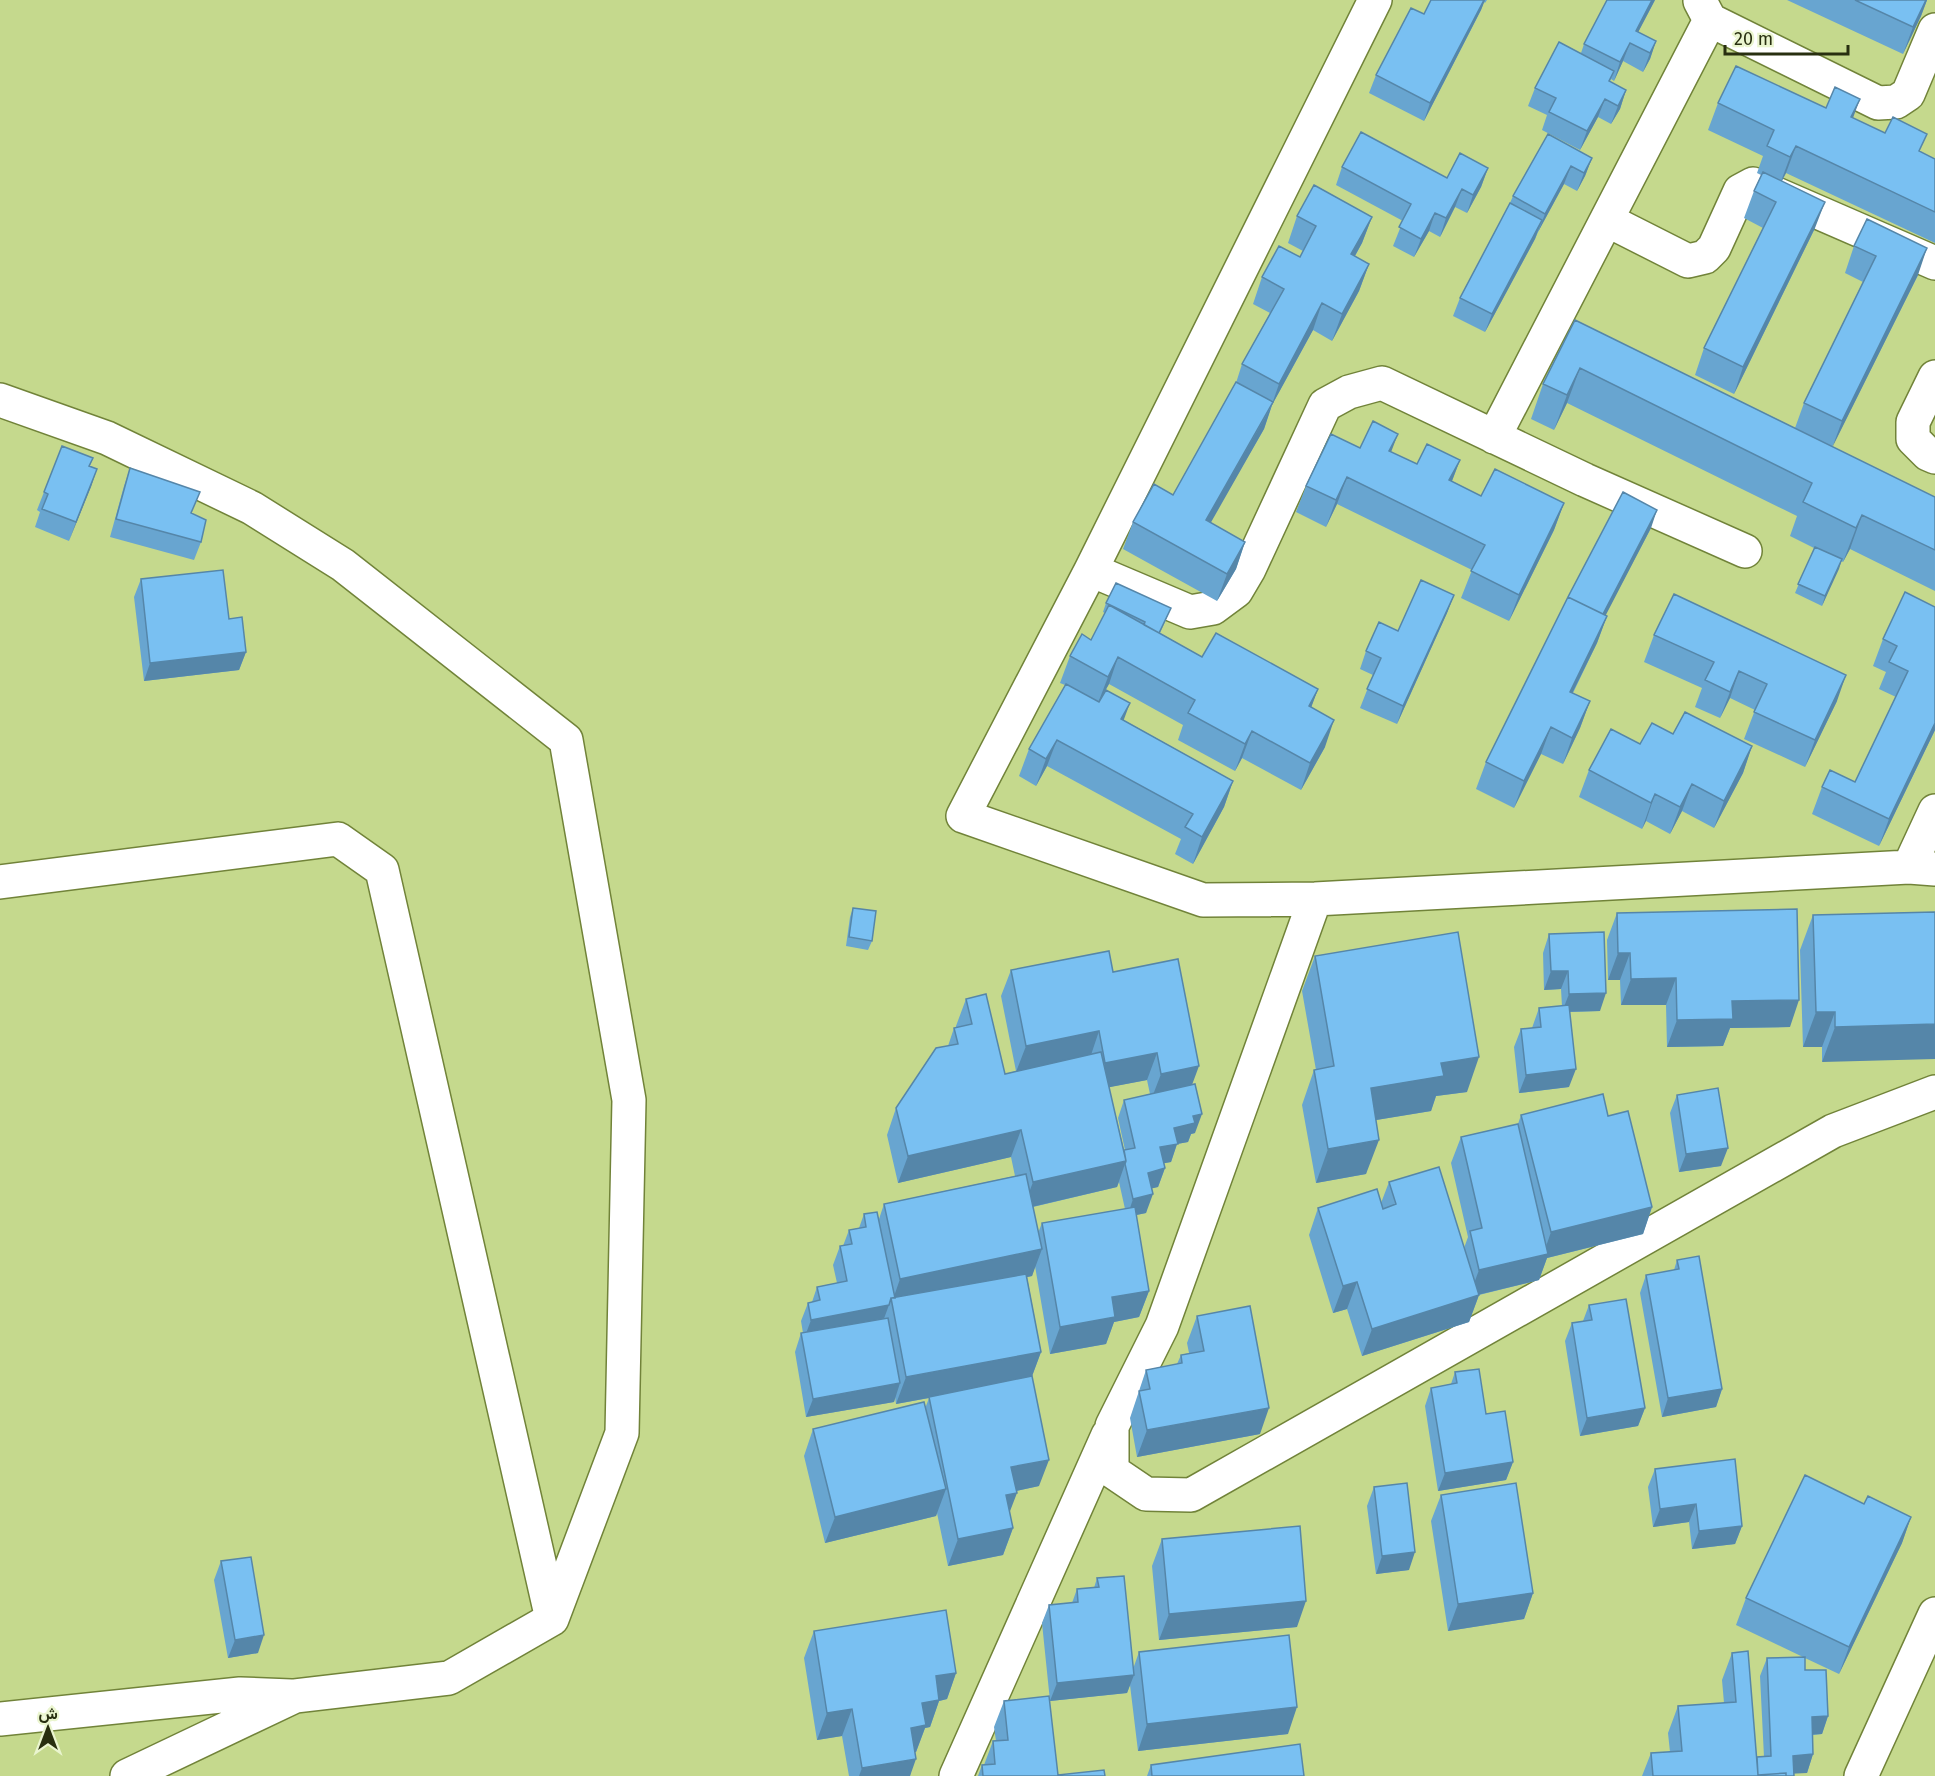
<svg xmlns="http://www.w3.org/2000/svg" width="1935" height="1776" viewBox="0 0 1935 1776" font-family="'Fira Sans',Vazirmatn,sans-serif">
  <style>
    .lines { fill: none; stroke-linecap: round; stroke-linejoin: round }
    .minor-casing { stroke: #718339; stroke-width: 36 }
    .minor { stroke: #fff; stroke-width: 33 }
    .wall { fill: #68a5d0; fill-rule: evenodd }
    .shaded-wall { fill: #5586a9 }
    .building { fill: #79c0f2; stroke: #5586a9; stroke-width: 1.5 }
  </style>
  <rect width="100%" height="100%" fill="#c5d98d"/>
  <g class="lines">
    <defs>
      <path id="minor" d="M1375,0l-284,570 -128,246 240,84 112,-1 594,-32 26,2
        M1700,1l10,19 168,83 18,-1 12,-8 27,-64
        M1607,220l81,41 17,-4 9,-9 26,-57 13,-7 182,79
        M1935,377l-22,45v17l15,15 7,3
        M0,400l107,38 145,70 91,57 223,175 63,360 -7,333 -70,186 -103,59 -154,18 -168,80
        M1494,437l216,-417
        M1091,570l99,42 23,-4 23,-17 13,-22 76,-164 24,-13 33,-9 203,97 160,71
        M1909,867l26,-56
        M0,882l338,-43 44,31 170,749
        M1315,899l-153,427 -50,100v45l34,23 45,1 642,-364 102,-39
        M0,1719l240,-25 51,2
        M956,1776l152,-341
        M1861,1776l74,-162"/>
    </defs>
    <use href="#minor" class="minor-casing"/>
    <use href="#minor" class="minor"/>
  </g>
  <path class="wall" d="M1431,0h56l-2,3 -1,-1 -3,8 -57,111 -55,-28 7,-18 48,-61z
    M1655,0l-17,32 18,9 -6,18 -7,13 -20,-11 -9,20 -3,-2 -1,3 16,8 -6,19 -9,15 -13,-7 -18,33 -38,-20 5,-15 -19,-9 7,-18 46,-35 3,-9z
    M1787,0h140l-6,16 -18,38z
    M1718,103l108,5 27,10 82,41v84l-149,-70 -4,8 33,47 -81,166 -39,-19 9,-27 59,-120 -19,-10 10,-27 7,-16 -4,-2 6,-17 -55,-26z
    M1548,134l44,24 -7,18 -8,15 -13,-7 -26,48 -3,7 -50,93 -32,-16 7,-18 50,-95 3,-7z
    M1342,167l105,11 41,-10 -7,19 -14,26 -12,-6 -15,30 -11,-6 -15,26 -21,-11 10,-25 -67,-36z
    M1297,216l75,1 -10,26 -7,13 14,8 -10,27 -27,50 -19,-11 -41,75 -8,24 -54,93 35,20 -9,27 -19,32 -94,-52 10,-27 40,-27 63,-112 6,-19 28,-51 -17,-9 9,-27 38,-20 3,-6 -15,-8z
    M1854,246l64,29 -86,172 103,50v94l-85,-42 -7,13 -2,-1 -19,45 -27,-13 19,-45 -24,-12 7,-20 -230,-113 -13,27 -23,-11 12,-35 32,-64 220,108 9,-25 59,-121 -18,-9z
    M1360,448l31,4 26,12 43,-4 -8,21 29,15 83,7 -10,27 -45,91 -48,-23 11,-28 -135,-66 -11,23 -30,-15 10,-26z
    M93,458l-3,8 7,3 -28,72 -34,-14 5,-15 -3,-2 7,-18z
    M130,468l62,45 9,29 -7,18 -84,-23 14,-51z
    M1651,528l-46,87 2,1 -10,27 -24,50 17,8 -10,27 -17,36 -22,-10 -27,54 -38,-19 10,-27z
    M141,579l88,40 17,33 -7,18 -95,11 -10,-84z
    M1454,595l-7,18 -50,111 -37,-16 13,-33 -13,-6 6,-18z
    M1106,603l65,5 -11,25 42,24 116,32 -7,18 14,40 -24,43 -59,-32 -7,13 -57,-31 5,-15 -74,-41 -10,18 25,18 109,61 -9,26 -31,57 -18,-10 6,-15 -134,-73 -11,20 -17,-10 10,-27 36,-64 -5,-2 10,-27 21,-16 14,-27 -2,-1z
    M1935,607v123l-56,116 -67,-32 10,-27 33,-5 41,-85 -17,-8 7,-17 -13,-6 10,-27z
    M1654,635l183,66 -32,66 -61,-28 11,-29 -25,-12 -10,20 -25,-11 7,-19 -58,-26z
    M1673,734l79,12 -9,27 -29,55 -32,-17 -12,23 -24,-13 -4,8 -63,-32 10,-27 51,-26z
    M853,908l19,33 -4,9 -22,-4 4,-29z
    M1935,912l-113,150v-15h-19l-3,-97 13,-35z
    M1617,913l173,114 -60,1 -7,18 -56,1 -1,-42h-45l-1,-25h-12l-1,-40z
    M1549,934l51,77 -31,1v75l-50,6 -5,-46 7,-18 11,-1 7,-20 23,-2 -1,-17 -17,1 -1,-37z
    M1315,956l152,136 -31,4 -5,15 -55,9 -10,54 -50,9 -14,-78 12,-35h2l-14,-79z
    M1011,970l102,2 79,112 3,49 -4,1 -3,8 -11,2 -6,18 -7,1 1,5 -7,19 -7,1 -5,25 -10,2 13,76 -10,26 -25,5 -8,22 -56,10 -15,-88 -3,10 -5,1 14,75 -9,24 7,110 -23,5 -7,22 4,15 -10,27 -55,11 -11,-53 -1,3 -111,27 -21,-87 9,-27 113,-23 3,-8 -33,6 -1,-7 -1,5 -88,15 -11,-65 6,-19h2l-2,-12 7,-18 4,-1 5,-15 20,-4 -4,-18 7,-19h3l6,-16 10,-2 5,-14 15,5 5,-15 131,-28 -4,-19 -113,26 -11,-48 9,-27 52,-62 6,-18h2v-2l10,-27 39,75 11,-3 -15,-75zM1147,1080l3,14 -26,6 -6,18 7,32h-1l-15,-63zM1119,1182l6,27 -83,14 -4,10 -5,-26 84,-20z
    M1677,1095l44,71 -42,6 -9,-59z
    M1521,1115l87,1 44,91 -9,27 -96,24 -8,22 -60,15 -10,27 -107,34 -15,-47 -14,4 -24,-78 9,-27 63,-5 8,-21 75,66 4,-11 -17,-74 10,-26 57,-13z
    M1677,1260l45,129 -6,18 -54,10 -22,-124 6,-18 28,-5z
    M1589,1305l56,103 -7,18 -58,10 -15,-95 7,-18 11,-2z
    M1197,1316l63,118 -123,23 -7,-39 16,-48 31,-6 4,-9 8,-2 -2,-10z
    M1455,1372l31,42 27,48 -7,18 -68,11 -13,-85 6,-18 20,-4z
    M1655,1469l87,57 -7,18 -43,5 -3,-27 -36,5 -5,-40z
    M1374,1487l35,83 -33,4 -9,-68z
    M1441,1495l92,98 -9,26 -76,12 -17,-110z
    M1864,1504l47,13 -9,26 -63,131 -34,-16v12l23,46 -6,18 -9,1v19l-6,19h-13v3h-152l9,-23 19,-1 -2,-19 10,-27 46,-3 -2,-23 10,-27 25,104h7l-4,-81 7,-18 36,-1 -67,-32 10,-27z
    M1162,1539l135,88 -138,13 -7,-74z
    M221,1561l37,92 -30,5 -14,-78z
    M1097,1578l36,91 6,-17 149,82 -150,17 -8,-66 -3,8 -77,8 -8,-78 7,-18 23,-2 5,-14 17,-1z
    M814,1631l142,42 -9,26 -8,2 -9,26 -5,1 -9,24h-1l-5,24h-61l-7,-40 -25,4 -13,-82z
    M1004,1701l54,74 47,1h-127l4,-11h2l9,-24h3l-2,-14z
    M1151,1765l153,11h-157z"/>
  <path class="shaded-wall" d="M1484,0h1l-4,10 -57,111 6,-18z
    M1652,0h3l-23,44 4,-13z
    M1926,0h1l-6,16 -18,38 10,-27z
    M1656,41l-6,18 -7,13 7,-19z
    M1630,43l-7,18 -9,20 6,-19z
    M1626,90l-6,19 -9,15 7,-18z
    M1605,99l-7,18 -18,33 7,-19z
    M1860,99l-10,27 1,-9z
    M1796,146l-10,27 -6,11 10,-27z
    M1592,158l-7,18 -8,15 7,-18z
    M1571,166l-7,18 -26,48 7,-18z
    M1488,168l-7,19 -14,26 6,-18z
    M1462,189l-7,18 -15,30 6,-19z
    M1825,202l-10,26 -81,166 9,-27z
    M1435,213l-6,18 -15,26 7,-18z
    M1372,217l-10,26 -21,38 10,-27z
    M1542,220l-7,19 -50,93 7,-18z
    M1927,248l-9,27 -86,173 10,-27z
    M1369,264l-10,27 -27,50 10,-27z
    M1322,303l-9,27 -41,75 -8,24 -67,118 9,-27 65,-113 8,-23z
    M1580,368l-13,35 -13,27 13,-35z
    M1398,434l-10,26 1,-9z
    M1460,460l-10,26 -1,-6z
    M97,469l-6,18 -22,54 7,-19z
    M1347,477l-10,27 -11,23 10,-27z
    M1564,503l-10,27 -45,91 10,-26z
    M1657,510l-6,18 -55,106 6,-19z
    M1862,515l-12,34 -7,13 13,-34z
    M1245,542l-9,27 -19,32 10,-27z
    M1842,559l-3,10 -17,37 3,-10z
    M1454,595l-7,18 -50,111 6,-18z
    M1607,616l-10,27 -37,75 10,-26z
    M246,652l-7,18 -95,11 6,-18z
    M1118,657l-9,27 -11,19 10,-26z
    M1739,671l-9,27 -10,20 10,-26z
    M1846,675l-9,26 -32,66 10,-27z
    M1318,689l-10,27 1,-10z
    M1590,701l-10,27 -17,36 9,-26z
    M1130,703l-10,27 1,-11z
    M1334,720l-9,27 -24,43 9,-27z
    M1935,723v7l-56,116 10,-27z
    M1551,727l-10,27 -27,54 10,-27z
    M1252,731l-10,27 -7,13 10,-27z
    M1057,740l-10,26 -11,20 10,-27z
    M1752,746l-9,27 -29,55 10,-27z
    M1233,781l-9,26 -31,57 9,-27z
    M1692,784l-10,27 -12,23 10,-27z
    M1655,794l-9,27 -4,8 9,-26z
    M1618,953h12l-10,27h-12z
    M1551,971h17l-7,18 -17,1z
    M1676,978l-10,27h-45l10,-26z
    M1606,993l-6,18 -38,1 7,-18z
    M1799,1000l-9,27 -60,1 -7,18 -56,1 10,-27 55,-19z
    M1816,1012h19l-13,35h-19z
    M1935,1024v35l-113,3 13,-35z
    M1099,1031l-9,27 -74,14 10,-26z
    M1157,1053l-10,27 -52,10 10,-27z
    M1479,1057l-12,35 -31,4 -5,15 -73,12 13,-35 70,-25z
    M1199,1066l-10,27 -38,7 10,-26z
    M1576,1069l-7,18 -50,6 7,-18z
    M1202,1114l-7,19 -4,1 -3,8 -11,2 -6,18 -17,3 6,-18 14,-19 19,-12z
    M1021,1130l-10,27 -113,26 10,-27z
    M1379,1140l-13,34 -50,9 12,-34z
    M1728,1148l-7,18 -42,6 7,-18z
    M1126,1161l-9,26 -94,22 10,-27z
    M1165,1168l-7,19 -17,4 7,-18z
    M1153,1194l-7,19 -19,4 6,-18z
    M1652,1207l-9,27 -96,24 -8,22 -70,17 10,-27 64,-15 8,-23z
    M1042,1249l-10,27 -136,29 -4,-3 8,-23z
    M1357,1282l-10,27 -14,4 10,-27z
    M1149,1291l-10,26 -25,5 -8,22 -56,10 10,-27 52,-30z
    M1479,1295l-10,27 -107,34 10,-27z
    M889,1305l-7,19 -78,15 7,-19z
    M1041,1352l-10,27 -135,25 10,-27z
    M900,1383l-6,19 -88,15 7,-18z
    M1722,1389l-6,18 -54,10 6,-19z
    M1269,1408l-9,26 -123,23 10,-27z
    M1645,1408l-7,18 -58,10 7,-18z
    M1049,1460l-10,26 -37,8 9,-27z
    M1513,1462l-7,18 -68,11 7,-18z
    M946,1489l-10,27 -111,27 10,-26z
    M1017,1493l-10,26 -1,-24z
    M1696,1504l-7,18 -36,5 7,-18z
    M1911,1517l-9,26 -63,131 10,-27z
    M1742,1526l-7,18 -43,5 7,-18z
    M1013,1528l-10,27 -55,11 10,-27z
    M1415,1552l-6,18 -33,4 6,-18z
    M1533,1593l-9,26 -76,12 10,-27z
    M1306,1601l-9,26 -138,13 10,-26z
    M264,1635l-6,18 -30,5 7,-18z
    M956,1673l-9,26 -8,2 -9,26 -5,1 -9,24 -15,3 10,-27 25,-52z
    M1134,1675l-7,18 -77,8 7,-18z
    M1297,1707l-9,27 -150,17 9,-27z
    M852,1709l-10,27 -25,4 10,-27z
    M1828,1716l-6,18 -17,1 7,-18z
    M1813,1754l-6,19 -21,1 7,-18z
    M916,1759l-6,17h-51l3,-8z"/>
  <path class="building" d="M1431,0h53l-54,103 -54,-28 35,-67 13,6z
    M1607,0h45l-16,31 20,10 -6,12 -20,-10 -10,19 -36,-18z
    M1855,0h71l-13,27z
    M1559,42l55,29 -5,10 17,9 -8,16 -13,-7 -18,32 -38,-19 7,-14 -21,-10z
    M1736,66l90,42 9,-21 25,12 -9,18 34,16 8,-16 34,17 -8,17 16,8v53l-139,-66 -6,11 -23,-11 7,-16 -56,-27z
    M1361,132l86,46 13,-25 28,15 -15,27 -11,-6 -16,29 -11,-5 -14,26 -22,-12 12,-23 -69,-37z
    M1548,134l44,24 -8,15 -13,-7 -26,48 -32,-18z
    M1763,172l62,30 -82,165 -39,-19 72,-146 -22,-11z
    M1314,185l58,32 -21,37 18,10 -27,50 -20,-11 -43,81 -37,-20 42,-75 -22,-12 17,-31 21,11 16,-31 -19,-10z
    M1510,203l32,17 -50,94 -32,-16z
    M1867,219l60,29 -85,173 -38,-18 72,-147 -22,-10z
    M1575,320l360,177v53l-73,-35 -6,13 -53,-26 9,-19 -232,-115 -13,27 -24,-11z
    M1236,382l37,20 -67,118 39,22 -18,32 -94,-52 21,-38 19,11z
    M1373,421l25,13 -9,17 28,13 10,-20 33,16 -11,20 32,16 14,-27 69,34 -45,92 -48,-24 14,-26 -138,-68 -11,23 -30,-14 25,-52 29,14z
    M62,446l31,12 -4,8 8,3 -21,53 -34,-13 6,-15 -4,-2z
    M130,468l70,24 -9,21 15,7 -5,22 -85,-23z
    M1623,492l34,18 -54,104 -35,-17z
    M1815,547l27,12 -17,37 -27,-12z
    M223,570l6,49 13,-2 4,35 -96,11 -9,-84z
    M1421,580l33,15 -51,111 -36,-17 14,-31 -15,-7 13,-29 19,9z
    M1116,583l55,25 -12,25 -15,-8 1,-3 -39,-19z
    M1905,592l30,15v116l-46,96 -67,-32 8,-17 25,12 53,-111 -19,-9 8,-16 -14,-7z
    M1674,594l172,81 -31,65 -61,-28 13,-28 -28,-13 -9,21 -25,-12 9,-18 -60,-27z
    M1568,597l39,19 -37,76 20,9 -18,37 -21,-11 -27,54 -38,-19z
    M1109,605l93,52 14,-24 102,56 -9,17 25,14 -24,43 -58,-32 -7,13 -57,-31 7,-13 -77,-43 -10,20 -38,-21 12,-22 9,6z
    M1066,684l33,18 7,-12 24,13 -9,16 112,62 -31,56 -17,-10 8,-13 -136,-74 -11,19 -17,-10z
    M1685,712l67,34 -28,55 -32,-17 -12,23 -25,-13 -4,9 -62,-33 22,-41 29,15 12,-21 21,11z
    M853,908l23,3 -4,30 -23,-4z
    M1797,909l2,91 -67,1 1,18 -56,1 -1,-42 -45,1 -1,-26h-12l-1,-40z
    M1935,912v112l-100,3v-15h-19l-3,-97z
    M1458,932l21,125 -38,6 3,13 -73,12 8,52 -51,9 -14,-79 20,-4 -19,-110z
    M1604,932l2,61 -37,1 -1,-23h-17l-2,-37z
    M1109,951l4,21 65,-13 21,107 -38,8 -4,-21 -52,10 -6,-32 -73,15 -15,-76z
    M986,994l19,80 96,-22 25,109 -93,21 -12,-52 -113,26 -12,-48 40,-60 22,-4 -4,-16 18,-4 -6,-25z
    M1569,1005l7,64 -50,6 -5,-46 20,-2 -2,-19z
    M1195,1084l7,30 -9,2 2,7 -21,5 4,16 -18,3 5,21 -17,5 5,21 -20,5 -8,-35 1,-3 -2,-11 11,-2 -11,-48z
    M1718,1088l10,60 -42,6 -9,-59z
    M1603,1094l5,22 20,-5 24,96 -101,25 -30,-117z
    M1518,1124l30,130 -69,16 -9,-39 12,-3 -21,-91z
    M1439,1167l40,128 -107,34 -15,-47 -14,4 -25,-78 59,-19 6,20 13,-5 -7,-22z
    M1026,1174l16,75 -142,30 -16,-75z
    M1135,1207l14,84 -37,6 3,20 -55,10 -18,-104z
    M877,1212l18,86h-4l-2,7 -78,15 -3,-17 12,-3 -3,-13 30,-6 -7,-35 12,-2 -3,-14 17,-3 -2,-13z
    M1699,1256l23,133 -54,9 -22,-123 33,-6 -2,-9z
    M1026,1274l15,78 -135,25 -15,-79z
    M1626,1299l19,109 -58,10 -15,-95 20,-3 -3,-15z
    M1250,1306l19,102 -122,22 -8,-39 11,-2 -4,-19 36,-7 -1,-8 23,-4 -7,-35z
    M888,1318l12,65 -87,16 -12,-66z
    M1479,1369l7,45 19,-3 8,51 -68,11 -14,-85 26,-5 -2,-11z
    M1032,1376l17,84 -38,7 6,26 -11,2 7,33 -55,11 -29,-142z
    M924,1402l22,87 -111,28 -22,-88z
    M1735,1459l7,67 -43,5 -3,-27 -36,5 -5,-40z
    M1805,1475l59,29 4,-8 43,21 -62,130 -103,-49z
    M1407,1483l8,69 -33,4 -8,-69z
    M1516,1483l17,110 -75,11 -17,-109z
    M1300,1526l6,75 -137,13 -7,-75z
    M251,1557l13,78 -29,5 -14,-79z
    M1124,1576l10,99 -77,8 -8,-78 29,-3 -1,-13 22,-2 -2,-9z
    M946,1610l10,63 -20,3 3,24 -17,3 4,22 -15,3 5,31 -54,9 -10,-59 -25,4 -13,-82z
    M1289,1635l8,72 -150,17 -8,-72z
    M1748,1651l10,124 28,-2v3h-133l-2,-23 31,-2 -4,-45 58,-4 -4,-49z
    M1805,1657v13h21l2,46 -16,1 1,37 -20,2 1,20h-8v-3l-28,2 -1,-18 14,-1 -4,-98z
    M1049,1696l9,79 46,-5 1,6h-122l-1,-11 13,-1 -2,-23 15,-1 -4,-39z
    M1300,1744l4,32h-152l-1,-11z"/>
  <g transform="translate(48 1728)" stroke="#eaf5cf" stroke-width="4.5" paint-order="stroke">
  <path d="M0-4.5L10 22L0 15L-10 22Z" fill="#282f10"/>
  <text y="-9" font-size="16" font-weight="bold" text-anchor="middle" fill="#282f10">ش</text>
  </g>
  <path d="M1725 45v9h123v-9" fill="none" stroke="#282f10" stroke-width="3"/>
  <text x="1734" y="45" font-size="18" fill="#282f10" stroke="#eaf5cf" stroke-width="4.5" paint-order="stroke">20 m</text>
</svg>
